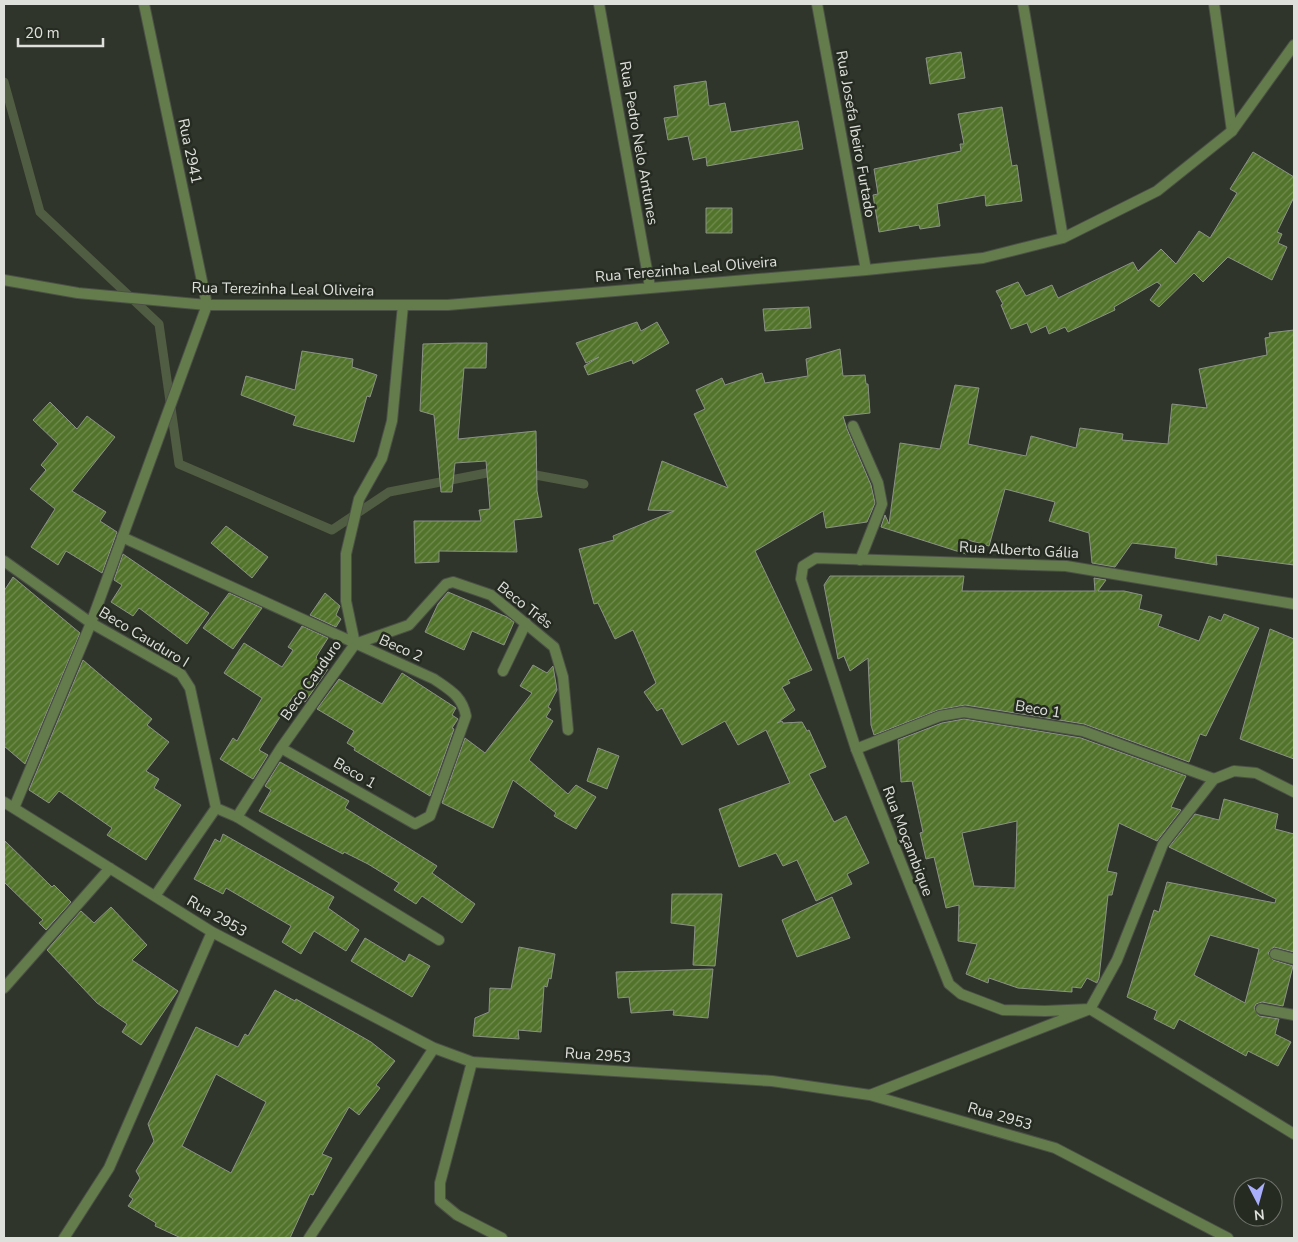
<svg xmlns="http://www.w3.org/2000/svg" width="1298" height="1242" viewBox="0 0 1298 1242" font-family="'Nunito Sans',sans-serif">
  <style>
    .lines { fill: none; stroke-linecap: round; stroke-linejoin: round }
    .stream { stroke: #515d42; stroke-width: 9 }
    .building { fill: url(#building-hatch); stroke: #8c9287; fill-rule: evenodd }
    .service-casing { stroke: #4c5148; stroke-width: 12 }
    .minor-casing { stroke: #4c5148; stroke-width: 12 }
    .service { stroke: #647c4c; stroke-width: 10 }
    .minor { stroke: #647c4c; stroke-width: 10 }
    .labels { text-anchor: middle; stroke-width: 5; stroke-linejoin: round; paint-order: stroke }
    .street-label { font-size: 15px; fill: #dee1db; stroke: #262b22 }
  </style>
  <defs>
    <pattern id="building-hatch" width="6" height="6" patternUnits="userSpaceOnUse" patternTransform="scale(1.25)"><rect width="6" height="6" fill="#51732a"/><path d="M-1 1l2-2M0 6l6-6M5 7l2-2" fill="none" stroke="#728d52"/></pattern>
  </defs>
  <rect width="100%" height="100%" fill="#30352c"/>
  <g class="lines">
    <path class="stream" d="M4,82l36,130 119,112 20,140 153,66 57,-38 108,-21
      M525,473l59,11"/>
  </g>
  <path class="building" d="M961,52l4,26 -35,6 -4,-26z
    M706,81l3,25 16,-3 6,29 67,-11 5,28 -96,17 -1,-9 -13,3 -5,-24 -20,4 -4,-22 14,-2 -4,-30z
    M1002,107l10,59 5,-1 5,36 -36,5 -1,-11 -48,9 3,22 -20,3 -1,-4 -40,7 -6,-37 5,-1 -4,-25 87,-18 -1,-7h4l-6,-30z
    M1253,152l41,25v20l-17,35 5,2 -4,9 9,4 -15,33 -44,-23 -25,25 -9,-9 -35,34 -9,-7 11,-15 -4,-3 -43,25 1,3 -47,22 -3,-5 -16,7 -3,-8 -15,7 -4,-10 -16,6 -10,-24 2,-1 -7,-13 22,-9 8,14 26,-11 6,13 75,-36 5,9 23,-22 15,15 23,-33 11,7 27,-45 -7,-4z
    M706,208h26v25h-26z
    M809,307l2,21 -46,3 -2,-22z
    M637,322l4,9 16,-9 12,21 -36,21 -1,-4 -44,15 -4,-9 15,-9 -13,6 -10,-20z
    M1294,330v235l-78,-10 1,10 -42,-7 1,-10 -44,-5 -17,24 -23,-4 -3,-30 -40,-12 6,-19 -50,-13 -16,57 -21,-6 -2,14 -85,-27 4,-12 4,9 11,-81 40,6 15,-64 24,3 -11,56 58,12 5,-20 45,12 4,-20 43,6 -1,6 46,4 4,-40 35,4 -8,-39 68,-14 -2,-17 5,-1 -1,-4z
    M458,343h29l-1,25h-22l-6,71 78,-8 1,60 5,26 -28,3 3,32 -78,-1v11l-24,1 -1,-42h67l-2,-11 11,-1 -4,-48 -31,2 -3,29h-11l-7,-77 -14,-4 3,-67z
    M840,349l3,27 22,-1 1,9h2l2,29 -27,3 4,13 24,56 4,18 -8,19 -41,6 -3,-17 -68,40 57,119 -24,10 2,3 -8,4 13,23 -18,13 5,-2 1,2 19,-1 5,9 2,-1 17,37 -17,7 25,48 12,-6 23,47 -22,11 5,10 -36,17 -19,-41 -14,6 -7,-13 -37,14 -20,-58 71,-26 -24,-53 -28,15 -13,-24 -43,24 -20,-37 -5,3 -13,-19 12,-9 -23,-53 -18,9 -17,-36 -4,1 -15,-55 35,-9 -1,-4 61,-25 -26,-1 14,-49 66,27 -34,-74 11,-5 -9,-19 26,-12 3,7 37,-12 3,10 43,-7 -2,-17z
    M302,351l51,8 -1,8 25,8 -7,22 -3,-1 -13,46 -61,-17 3,-9 -55,-21 5,-19 49,14z
    M50,402l27,27 10,-13 28,21 -43,54 34,21 -6,9 17,11 -15,41 -36,-22 -8,14 -27,-18 24,-38 -25,-20 16,-19 -5,-5 17,-21 -25,-24z
    M226,526l42,31 -16,21 -41,-35z
    M123,554l86,59 -22,31 -48,-36 -6,8 -22,-14 11,-17 -8,-5z
    M830,576h134l-2,15h133l-1,-13 12,2 -8,11h26l18,4 -3,14 23,6 -4,11 41,15 10,-25 12,5 3,-7 35,14 -53,108 -6,-2 -11,28 -105,-38 -119,-19 -27,5 -64,25 -3,-10 -3,-67 -18,13 -6,-15 -6,3 -14,-74z
    M13,577l67,56 -55,131 -21,-18v-155z
    M448,592l59,25 7,5 -10,23 -32,-14 -8,19 -39,-18 13,-28z
    M229,593l33,15 -29,41 -30,-21z
    M325,593l15,13 -4,9 5,4 -5,8 -26,-12z
    M302,626l26,12 -12,19 12,12 -23,33 -11,-7 -35,55 9,5 -15,24 -33,-20 13,-21 4,3 25,-43 -38,-25 20,-30 38,24 11,-17 -5,-3z
    M1270,629l24,10v120l-54,-20z
    M83,660l69,59 -5,6 22,17 -23,29 13,8 -5,9 27,17 -35,55 -39,-25 5,-7 -53,-37 -10,12 -20,-13z
    M533,665l14,8 6,-7 4,24 -9,17 3,2 -5,8 7,4 -24,39 39,34 8,-9 20,12 -20,32 -22,-13 2,-3 -43,-33 -20,48 -51,-25 23,-65 20,15 47,-60 -12,-7z
    M402,673l54,35 -4,7 6,4 -6,9 2,1 -24,67 -76,-46 1,-2 -8,-5 7,-12 -37,-22 22,-30 43,25z
    M964,719l117,19 105,38 -15,31 10,3 -24,31 -38,-18 -12,48 10,2 -5,22h-4l-9,83 -2,5 -10,-5 -6,10 -9,-1v5l-54,-4 -29,-10 -1,5 -22,-9 11,-30 -19,-3 1,-36 -13,3 -12,-51 -8,2 -6,-26 3,-1 -11,-51 -11,1 -3,-42 44,-17zM1017,821l-2,67 -41,-2 -12,-53z
    M598,748l21,8 -12,33 -20,-8z
    M280,762l69,39 -4,7 92,58 -5,7 43,31 -13,19 -40,-27 -6,8 -22,-14 5,-7 -31,-19 -24,-12 -1,2 -84,-43 12,-21 -6,-4z
    M1224,799l54,15 -3,15 19,5v118l-20,-5 -6,6 5,7 20,6 -10,40 -21,-4 -6,2 -2,4 5,8 20,3 -4,15 16,8 -13,24 -30,-15 -2,5 -67,-37 -5,10 -20,-10 3,-8 -30,-14 27,-87 5,2 8,-30 108,21 1,-4 -107,-52 26,-33 24,6zM1210,935l49,14 -14,54 -51,-28z
    M223,834l111,63 -6,11 31,22 -13,21 -32,-20 -13,23 -19,-12 9,-16 -65,-38 -3,6 -29,-15 21,-40 5,3z
    M4,840l48,47 2,-2 17,17 -25,28 -7,-7 4,-3 -39,-38z
    M672,894h50l-7,72 -22,-1 2,-39 -24,-3z
    M832,897l18,41 -53,19 -15,-37z
    M111,907l36,38 -15,15 46,31 -37,54 -19,-13 5,-8 -30,-21 -50,-53 34,-39 13,12z
    M365,938l40,24 4,-8 21,12 -18,31 -61,-36z
    M519,947l36,7 -4,25 -2,-1 -2,9 -3,-1 -3,46 -23,-2 1,9 -46,-3 2,-18 14,-6 1,-24 21,1z
    M713,969l-5,49 -35,-3 1,-5 -43,3 -2,-16 -11,1 -2,-26z
    M275,990l20,11 1,-2 75,43 24,19 -19,24 4,3 -21,27 -10,-8 -27,47 10,4 -19,37 -3,-1 -20,44h-109l-26,-12 1,-3 -28,-17 5,-7 -4,-3 11,-18 -4,-7 18,-30 -6,-17 48,-97 42,20 7,-13 3,2zM216,1074l50,28 -35,71 -49,-27z"/>
  <g class="lines">
    <defs>
      <path id="service" d="M1214,4l18,127
        M853,426l25,57 4,21 -22,56
        M122,537l312,142c16,11 28,17 32,37l-36,100 -15,8 -134,-76
        M355,644l54,-19 37,-41 7,-2 38,13 63,52 9,30 5,53
        M503,671l23,-48
        M856,749l84,-33 24,-4 119,19 131,48
        M237,817l44,-69 74,-104 -9,-43v-47l13,-55 23,-41 10,-37 11,-116
        M1275,954l19,5
        M1261,1009l33,6
        M472,1062l-32,121v18l17,14 45,23"/>
      <path id="minor" d="M599,4l51,283
        M817,4l49,266
        M1023,4l40,234
        M4,280l74,13 129,12h241l418,-35 117,-12 80,-20 94,-47 75,-60 62,-86
        M4,561l87,62 90,51 9,14 26,120
        M1294,604l-228,-38 -250,-8 -13,8 -2,13 55,170 93,235 12,10 42,16 42,1 45,-2 204,125
        M4,802l208,130 222,116 38,14 300,19 98,14 185,53 173,90
        M14,808l77,-185 116,-318 -63,-301
        M216,808l21,9 202,123
        M155,896l61,-88
        M4,988l106,-120
        M870,1095l220,-86 27,-49 46,-116 51,-65 20,-8 22,2 38,19
        M64,1238l45,-70 103,-236
        M309,1238l125,-190"/>
    </defs>
    <use href="#service" class="service-casing"/>
    <use href="#minor" class="minor-casing"/>
    <use href="#service" class="service"/>
    <use href="#minor" class="minor"/>
  </g>
  <g class="labels">
    <g class="street-label">
      <text transform="translate(856 134) rotate(80)" y="5">Rua Josefa Ibeiro Furtado</text>
      <text transform="translate(639 143) rotate(80)" y="5">Rua Pedro Nelo Antunes</text>
      <text transform="translate(190 151) rotate(78)" y="5">Rua 2941</text>
      <text transform="translate(686 269) rotate(-5)" y="5">Rua Terezinha Leal Oliveira</text>
      <text transform="translate(283 289) rotate(1)" y="5">Rua Terezinha Leal Oliveira</text>
      <text transform="translate(1019 550) rotate(3)" y="5">Rua Alberto Gália</text>
      <text transform="translate(525 605) rotate(38)" y="5">Beco Três</text>
      <text transform="translate(144 637) rotate(31)" y="5">Beco Cauduro I</text>
      <text transform="translate(401 648) rotate(24)" y="5">Beco 2</text>
      <text transform="translate(311 680) rotate(-55)" y="5">Beco Cauduro</text>
      <text transform="translate(1038 709) rotate(9)" y="5">Beco 1</text>
      <text transform="translate(355 773) rotate(30)" y="5">Beco 1</text>
      <text transform="translate(908 841) rotate(69)" y="5">Rua Moçambique</text>
      <text transform="translate(217 916) rotate(30)" y="5">Rua 2953</text>
      <text transform="translate(598 1055) rotate(4)" y="5">Rua 2953</text>
      <text transform="translate(1000 1116) rotate(16)" y="5">Rua 2953</text>
    </g>
  </g>
  <rect width="1298" height="1242" fill="none" stroke="#dee1db" stroke-width="10"/>
  <g transform="translate(1258 1202) rotate(174)"><circle r="24" fill="#262b22" stroke="#70746c"/>
  <path d="M0-4L9 19L0 12L-9 19Z" fill="#aaaffb"/>
  <text y="-8" font-size="14" font-weight="bold" text-anchor="middle" fill="#dee1db">N</text>
  </g>
  <path d="M18 38v8h85v-8" fill="none" stroke="#dee1db" stroke-width="2.5"/>
  <text x="25" y="38" font-size="15" fill="#dee1db" stroke="#262b22" stroke-width="4" paint-order="stroke">20 m</text>
</svg>
